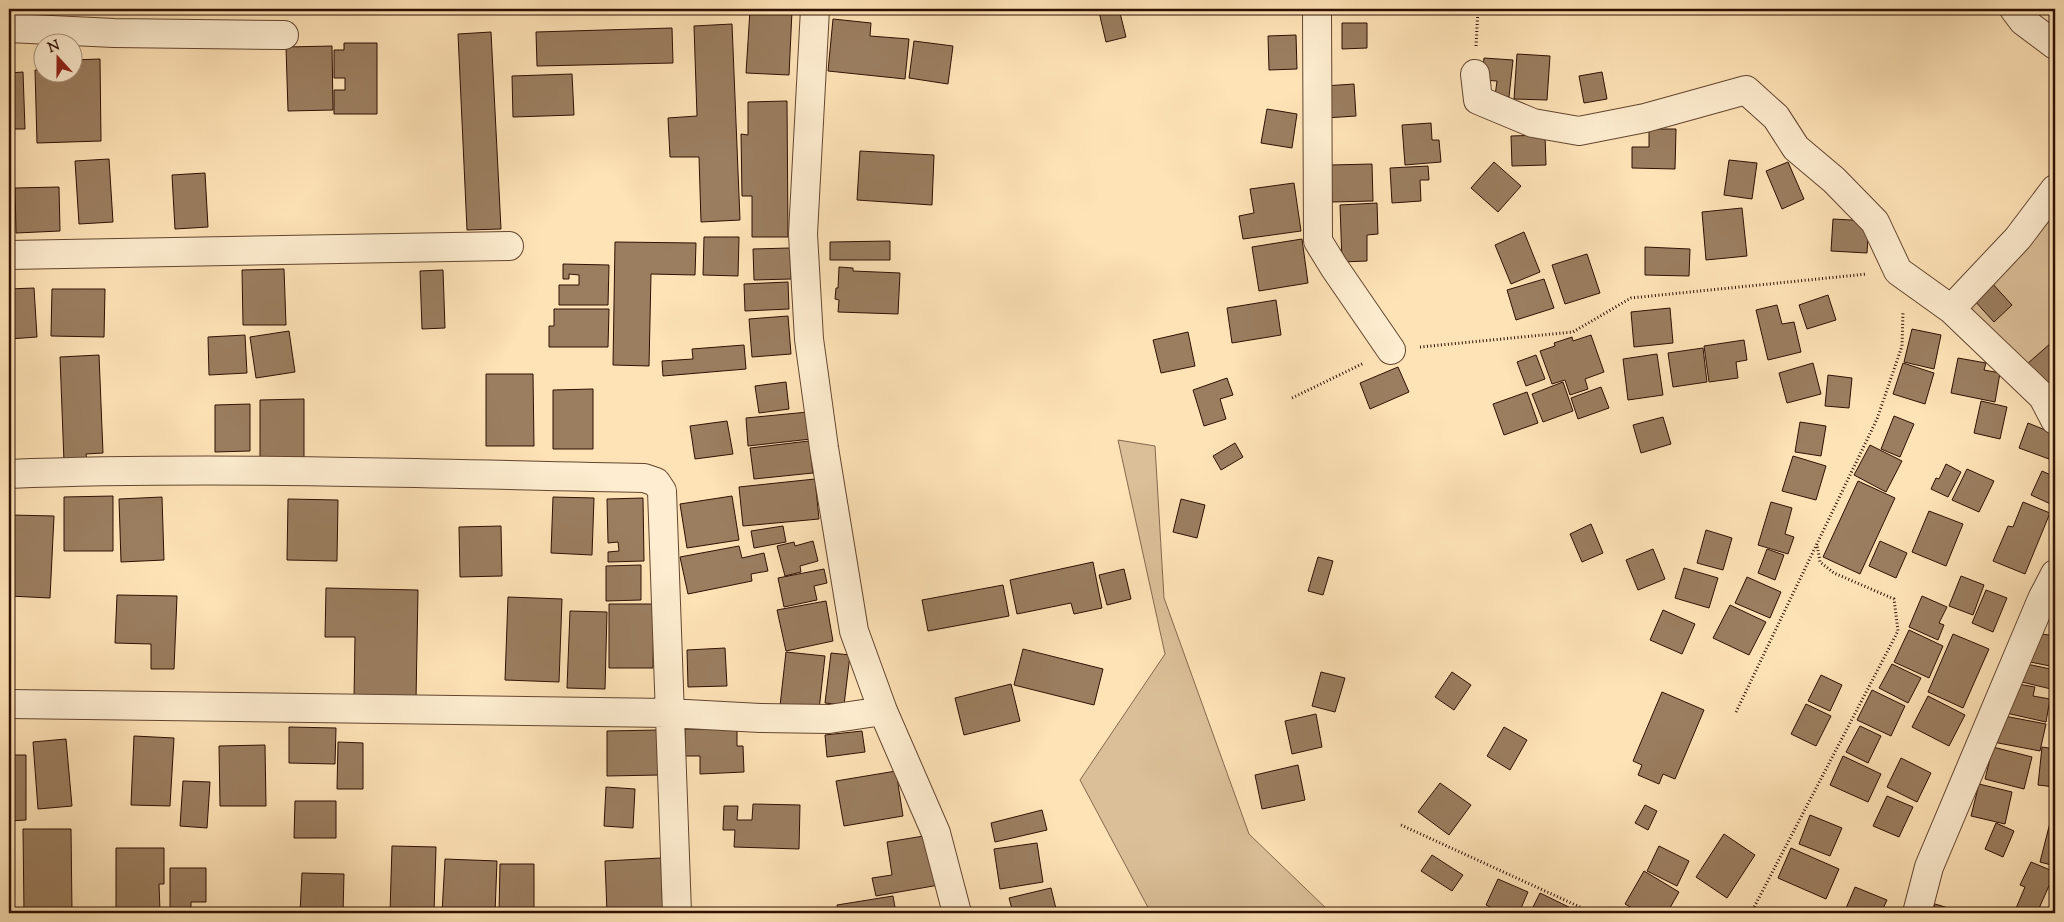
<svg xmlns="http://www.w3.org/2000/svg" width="2064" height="922" viewBox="0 0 2064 922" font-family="'Sorts Mill Goudy',serif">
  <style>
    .green { fill: #dbbf98; stroke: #85684d }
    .building { fill: #9b7e60; stroke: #2f1002 }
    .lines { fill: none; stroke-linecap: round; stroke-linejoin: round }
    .minor-casing { stroke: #63452f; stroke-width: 30 }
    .path { stroke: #2f1002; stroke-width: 3; stroke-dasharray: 1 2.5; stroke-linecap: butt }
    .minor { stroke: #feedd0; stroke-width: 28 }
  </style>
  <rect width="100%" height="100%" fill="#fee3b7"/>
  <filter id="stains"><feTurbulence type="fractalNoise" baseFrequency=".004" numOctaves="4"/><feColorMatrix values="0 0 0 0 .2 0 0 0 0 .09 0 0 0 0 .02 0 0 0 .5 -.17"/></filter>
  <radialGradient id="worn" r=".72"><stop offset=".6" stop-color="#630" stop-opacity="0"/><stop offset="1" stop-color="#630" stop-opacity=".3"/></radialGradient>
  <path class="green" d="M2055,189v213l-97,-100z
    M1118,440l37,6 9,152 85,236 82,79h-180l-71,-133 85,-126z"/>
  <path class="building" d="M1114,9h5l7,28 -20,5 -7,-30z
    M750,10l42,1 -3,64 -43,-2z
    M833,19l38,4 -1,13 39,3 -4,40 -77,-8z
    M1342,23h25v25l-25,1z
    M732,24l8,196 -39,2 -2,-65h-29l-2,-39 29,-2 -3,-90z
    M672,28l1,35 -136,3 -1,-34z
    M491,32l10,197 -34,1 -9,-196z
    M1296,35l1,34 -28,1 -1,-34z
    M914,41l39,5 -5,38 -39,-6z
    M344,43h33v71h-43v-24h11v-12h-11v-28h10z
    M332,46l1,64 -45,1 -2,-64z
    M1517,54l33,2 -3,44 -33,-1z
    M1484,58l29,2 -4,37 -14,-1 2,-15 -15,-1z
    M100,59l1,82 -64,2 -2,-73h7v2h30v-12z
    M23,72l2,57h-16v-56z
    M1602,72l5,27 -23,4 -5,-27z
    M572,74l2,41 -61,2 -1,-41z
    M1354,84l2,32 -31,2 -1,-32z
    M787,101l1,136h-36v-41h-10l-1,-62 7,1v-33z
    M1267,109l30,5 -5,34 -31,-5z
    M1431,123l1,17h7l2,22 -36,3 -3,-40z
    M1649,129h27l-1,40 -43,-1v-21h17z
    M1545,135l1,30 -34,1 -1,-30z
    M860,151l74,4 -2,50 -75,-5z
    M109,159l4,63 -34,2 -4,-63z
    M1729,160l28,3 -5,36 -28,-4z
    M1494,162l27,24 -23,26 -27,-24z
    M1788,162l16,37 -22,10 -16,-38z
    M1372,164l1,37 -41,1 -1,-37z
    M1428,166l1,14h-9l1,21 -29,2 -2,-35z
    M205,173l3,54 -33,2 -3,-54z
    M1294,183l7,48 -58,8 -4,-23 15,-3 -4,-24z
    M59,187l1,44 -44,2 -1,-45z
    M1377,203l1,31 -11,1v26l-25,1 -2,-57z
    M1742,208l5,48 -41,4 -4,-48z
    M1833,219l36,2 -2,32 -36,-2z
    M1524,232l16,40 -29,12 -16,-39z
    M704,237h35l-1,39 -35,-1z
    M1302,239l6,44 -49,8 -7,-44z
    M890,241v19h-60v-18z
    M615,242l81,1 -1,32 -44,-1 -2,92 -36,-1z
    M1645,247l45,2 -1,27 -44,-1z
    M790,248l1,31 -37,1 -1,-31z
    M1587,254l13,39 -35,11 -13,-39z
    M563,264l46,1 -1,40h-49v-20h20v-10l-10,-1v5h-6z
    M839,267l14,1v3l47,2 -2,41 -60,-2 1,-12 -4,-1 1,-11h2z
    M284,269l2,56h-43l-1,-55z
    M443,270l2,58 -23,1 -2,-58z
    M1544,279l10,29 -38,12 -9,-30z
    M788,282l1,27 -44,2 -1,-27z
    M1991,282l21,23 -18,17 -21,-23z
    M34,288l3,49 -28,2v-50z
    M52,289h53l-1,48 -53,-1z
    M1828,295l8,25 -29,9 -8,-24z
    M1276,300l5,35 -49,8 -5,-35z
    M1777,305l5,19 12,-2 7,30 -33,8 -12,-50z
    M1670,308l3,35 -39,4 -3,-35z
    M554,309h55l-1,38h-59v-21h5z
    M788,316l3,38 -39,3 -3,-38z
    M1912,329l29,6 -7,34 -30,-7z
    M289,331l6,41 -39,6 -6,-41z
    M1188,332l7,34 -34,7 -8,-33z
    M245,335l2,38 -38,2 -1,-38z
    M1591,335l13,37 -19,7 3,10 -18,6 -5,-15 -13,4 -12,-33 15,-5 -1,-3 18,-6 1,4z
    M1744,340l3,20 -11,2 2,16 -29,4 -5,-36z
    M2051,343l4,5v47l-28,-31z
    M744,345l2,24 -83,7 -1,-15 31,-2 -1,-10z
    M1703,348l4,34 -34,5 -5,-34z
    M1657,354l6,41 -35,5 -5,-41z
    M99,355l4,98 -17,1 1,7 -23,1 -4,-105z
    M1536,355l9,24 -19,7 -9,-24z
    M1958,358l28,5 -2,7 16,3 -5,29 -44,-9z
    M1813,363l8,31 -34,9 -8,-30z
    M1903,363l31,10 -9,31 -32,-10z
    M1398,367l11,25 -39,17 -10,-26z
    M486,374h47l1,72h-48z
    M1828,375l24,3 -3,30 -24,-2z
    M1227,378l6,17 -13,4 6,20 -22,7 -11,-36z
    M786,382l3,27 -30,4 -4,-27z
    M1563,382l10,29 -30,11 -11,-28z
    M1601,387l8,21 -31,11 -7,-21z
    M593,389v60h-40v-59z
    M1527,392l11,31 -34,12 -11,-31z
    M304,399v62h-44v-61z
    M1981,401l26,6 -7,32 -26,-6z
    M250,404v47l-35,1v-47z
    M808,412l3,27 -63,7 -2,-28z
    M1894,416l20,8 -14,33 -19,-8z
    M1663,417l8,27 -30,9 -8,-28z
    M727,421l6,33 -38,5 -5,-33z
    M1800,422l26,4 -5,30 -26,-4z
    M2028,423l27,11v9l-6,16 -30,-11z
    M809,441l4,32 -59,6 -4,-31z
    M1235,443l8,14 -22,13 -8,-14z
    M1870,445l32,16 -16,31 -32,-17z
    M1793,456l33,10 -10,34 -34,-9z
    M1946,464l15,8 -13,25 -17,-8 5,-11 3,1z
    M1967,469l27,12 -15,31 -27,-12z
    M2042,471l13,6v29l-24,-11z
    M815,479l4,40 -76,7 -4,-39z
    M1858,481l37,17 -35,76 -37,-17z
    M113,496v55h-49v-54z
    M732,496l7,44 -52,8 -7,-44z
    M162,497l2,63 -43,2 -2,-63z
    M553,497l41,1 -2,57 -41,-2z
    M643,498l1,63 -36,1v-10l11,-1 -1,-9 -10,1 -1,-44z
    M288,499l50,1 -1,61 -50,-1z
    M1181,499l24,6 -8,33 -24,-6z
    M1771,502l21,6 -7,26 9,3 -6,17 -30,-9z
    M2023,502l27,11 -25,61 -32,-13 15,-35 5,1z
    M1929,511l34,13 -17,42 -34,-14z
    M11,515l43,1 -4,82 -41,-2v-56z
    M1591,524l12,29 -21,9 -12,-28z
    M501,526l1,50 -42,1 -1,-50z
    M783,526l3,16 -32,6 -3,-17z
    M1706,530l26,8 -9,32 -26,-7z
    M813,541l5,20 -18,5 1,6 -16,4 -8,-30 17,-4 1,4z
    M1880,541l27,12 -11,25 -27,-12z
    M739,546l3,12 22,-5 4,18 -17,3 1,7 -64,13 -8,-37z
    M1653,549l12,30 -27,11 -12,-30z
    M1767,549l17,6 -9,25 -17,-7z
    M1318,557l15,4 -10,34 -15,-4z
    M1093,562l9,46 -28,6 -3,-11 -54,11 -7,-34z
    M641,565v35l-35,1v-35z
    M1684,568l34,10 -9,30 -34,-10z
    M824,569l3,14 -13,3 3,14 -33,7 -6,-29z
    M1124,569l7,30 -24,6 -8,-30z
    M1961,576l23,9 -11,30 -24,-9z
    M1747,577l34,15 -11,26 -35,-15z
    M1003,585l6,31 -81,15 -6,-31z
    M326,588l92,2 -2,110 -62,-1 1,-62h-30z
    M1986,590l21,8 -14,34 -21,-9z
    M117,595l60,1 -3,73h-23v-25l-36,-1z
    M1922,596l25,11 -8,16 5,2 -6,15 -29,-13z
    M508,597l54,2 -3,83 -54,-2z
    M826,601l7,40 -47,10 -9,-41z
    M609,604h45l-1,64h-44z
    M1730,605l36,17 -17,33 -36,-17z
    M1663,610l32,14 -13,30 -32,-14z
    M570,611l37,1 -2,77 -38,-1z
    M1909,630l34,16 -14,32 -35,-16z
    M2036,633l19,3v31l-25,-5z
    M1953,634l36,15 -26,59 -35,-16z
    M725,648l2,38 -39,1 -1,-37z
    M1023,649l80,20 -9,36 -80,-20z
    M786,652l39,4 -6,54 -39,-4z
    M831,653l19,2 -6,50 -19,-2z
    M2022,663l33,7v20l-37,-9z
    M1892,664l29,14 -13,25 -29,-15z
    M1321,672l24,6 -10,34 -23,-6z
    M1452,672l19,13 -17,25 -19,-13z
    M1821,675l21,10 -12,26 -22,-10z
    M2012,683l23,4 -2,9 17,3 -4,23 -40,-9z
    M1011,684l9,37 -56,14 -9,-37z
    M1872,690l33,16 -14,30 -34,-16z
    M1662,692l42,18 -29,69 -12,-5 -4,10 -21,-9 4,-10 -9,-4z
    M1928,696l37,19 -16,31 -37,-19z
    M1806,704l25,12 -15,30 -25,-12z
    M1316,714l6,33 -30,7 -7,-33z
    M1999,715l47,9 -6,27 -47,-9z
    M1860,726l21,10 -13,27 -22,-11z
    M289,727l47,1 -1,36 -46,-1z
    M1504,727l23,13 -17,30 -23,-14z
    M685,729h52v17h6l1,26 -44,2v-18h-15z
    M659,730l1,45 -53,1v-45z
    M862,731l3,21 -38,5 -2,-22z
    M134,736l40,2 -4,68 -39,-1z
    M66,739l6,67 -34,3 -5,-67z
    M338,742l25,1v46h-26z
    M265,745l1,61h-46l-1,-60z
    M1993,747l39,10 -8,32 -39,-10z
    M2042,747l13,2v38l-17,-2z
    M9,755h17v65l-17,1z
    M1843,756l38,18 -13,28 -38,-17z
    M1901,758l30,15 -14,29 -30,-15z
    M1298,765l7,35 -43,9 -7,-34z
    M896,771l7,45 -59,10 -8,-45z
    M183,781l27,1 -3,46 -27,-2z
    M1440,783l31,22 -22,30 -31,-23z
    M1979,784l33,8 -7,32 -34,-8z
    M606,787l29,2 -2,39 -29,-2z
    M1887,796l26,11 -14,30 -26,-11z
    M295,801h41v37h-42z
    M753,804l47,1 -1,44 -65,-2 1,-17h-12l1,-24h14l-1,14h15z
    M1645,805l12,6 -9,19 -13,-7z
    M1042,810l5,20 -52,12 -4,-19z
    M2053,811l2,1v54l-15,-4z
    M1810,815l32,13 -12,28 -31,-12z
    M1996,823l18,8 -11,26 -18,-8z
    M23,829h48l1,84h-48z
    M1724,834l31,21 -28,43 -31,-21z
    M930,835l9,50 -63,11 -4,-18 20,-3 -5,-33z
    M1037,843l6,39 -43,7 -6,-40z
    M392,846l44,1 -2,66h-44z
    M1659,846l30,15 -12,25 -30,-15z
    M116,848h48v36h-5l1,27h-44z
    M1791,848l48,21 -13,30 -48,-21z
    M1432,855l31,20 -11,16 -31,-20z
    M661,858l2,55h-56l-2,-52z
    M445,859l52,2 -2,52h-53z
    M2031,862l24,10 -18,41h-23l11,-26 -5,-2z
    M500,864h34v49h-35z
    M170,868h36v34h-15v8h-21z
    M1644,871l35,21 -12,21h-26l-16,-9z
    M302,873l42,1 -1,39h-43z
    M1498,879l30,13 -9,21h-15l-18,-8z
    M1855,887l32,13 -6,13h-37z
    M1051,888l6,25h-44l-4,-15z
    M1540,893l37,18 -2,2h-45z
    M893,896l3,17h-58l-1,-8z
    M1935,904l30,9h-33z"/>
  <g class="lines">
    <defs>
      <path id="minor" d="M815,9l-12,225 6,105 15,109 30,183 29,80 53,122 21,80
        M1317,9l1,232 16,26 57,83
        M2014,9l9,12 32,24
        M9,28l105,5 170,2
        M1475,74l3,26 55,23 46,8 66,-13 101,-28 30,27 20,31 38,32 41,42 23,49 53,38 67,-71 37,-49
        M9,255l500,-9
        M1951,309l92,88 12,23
        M9,474c211,-8 424,0 635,4l12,4 6,9 15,422
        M9,704l659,9 92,5 69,1 54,-8
        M1917,913l12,-46 113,-268 13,-25"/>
    </defs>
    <use href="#minor" class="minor-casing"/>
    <path class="path" d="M1476,46l2,-37
      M1420,347l153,-15 58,-34 236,-24
      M1292,398l72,-35
      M1736,712l141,-293 25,-73 1,-35
      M1401,825l192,88
      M1751,913l147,-282 -4,-32 -60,-26 -14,-11 -3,-18"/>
    <use href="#minor" class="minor"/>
  </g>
  <rect width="2064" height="922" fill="none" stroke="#fee3b7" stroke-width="30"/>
  <rect x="10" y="10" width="2044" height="902" fill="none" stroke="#2f1002" stroke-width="2.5"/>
  <rect x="15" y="15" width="2034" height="892" fill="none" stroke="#2f1002"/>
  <g transform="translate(58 58) rotate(339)"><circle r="24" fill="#feedd0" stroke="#ab957e"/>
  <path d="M0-4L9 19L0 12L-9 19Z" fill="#8f2418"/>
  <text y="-8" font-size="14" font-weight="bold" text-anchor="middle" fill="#2f1002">N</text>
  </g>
  <rect width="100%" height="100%" filter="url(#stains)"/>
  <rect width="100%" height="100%" fill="url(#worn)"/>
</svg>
